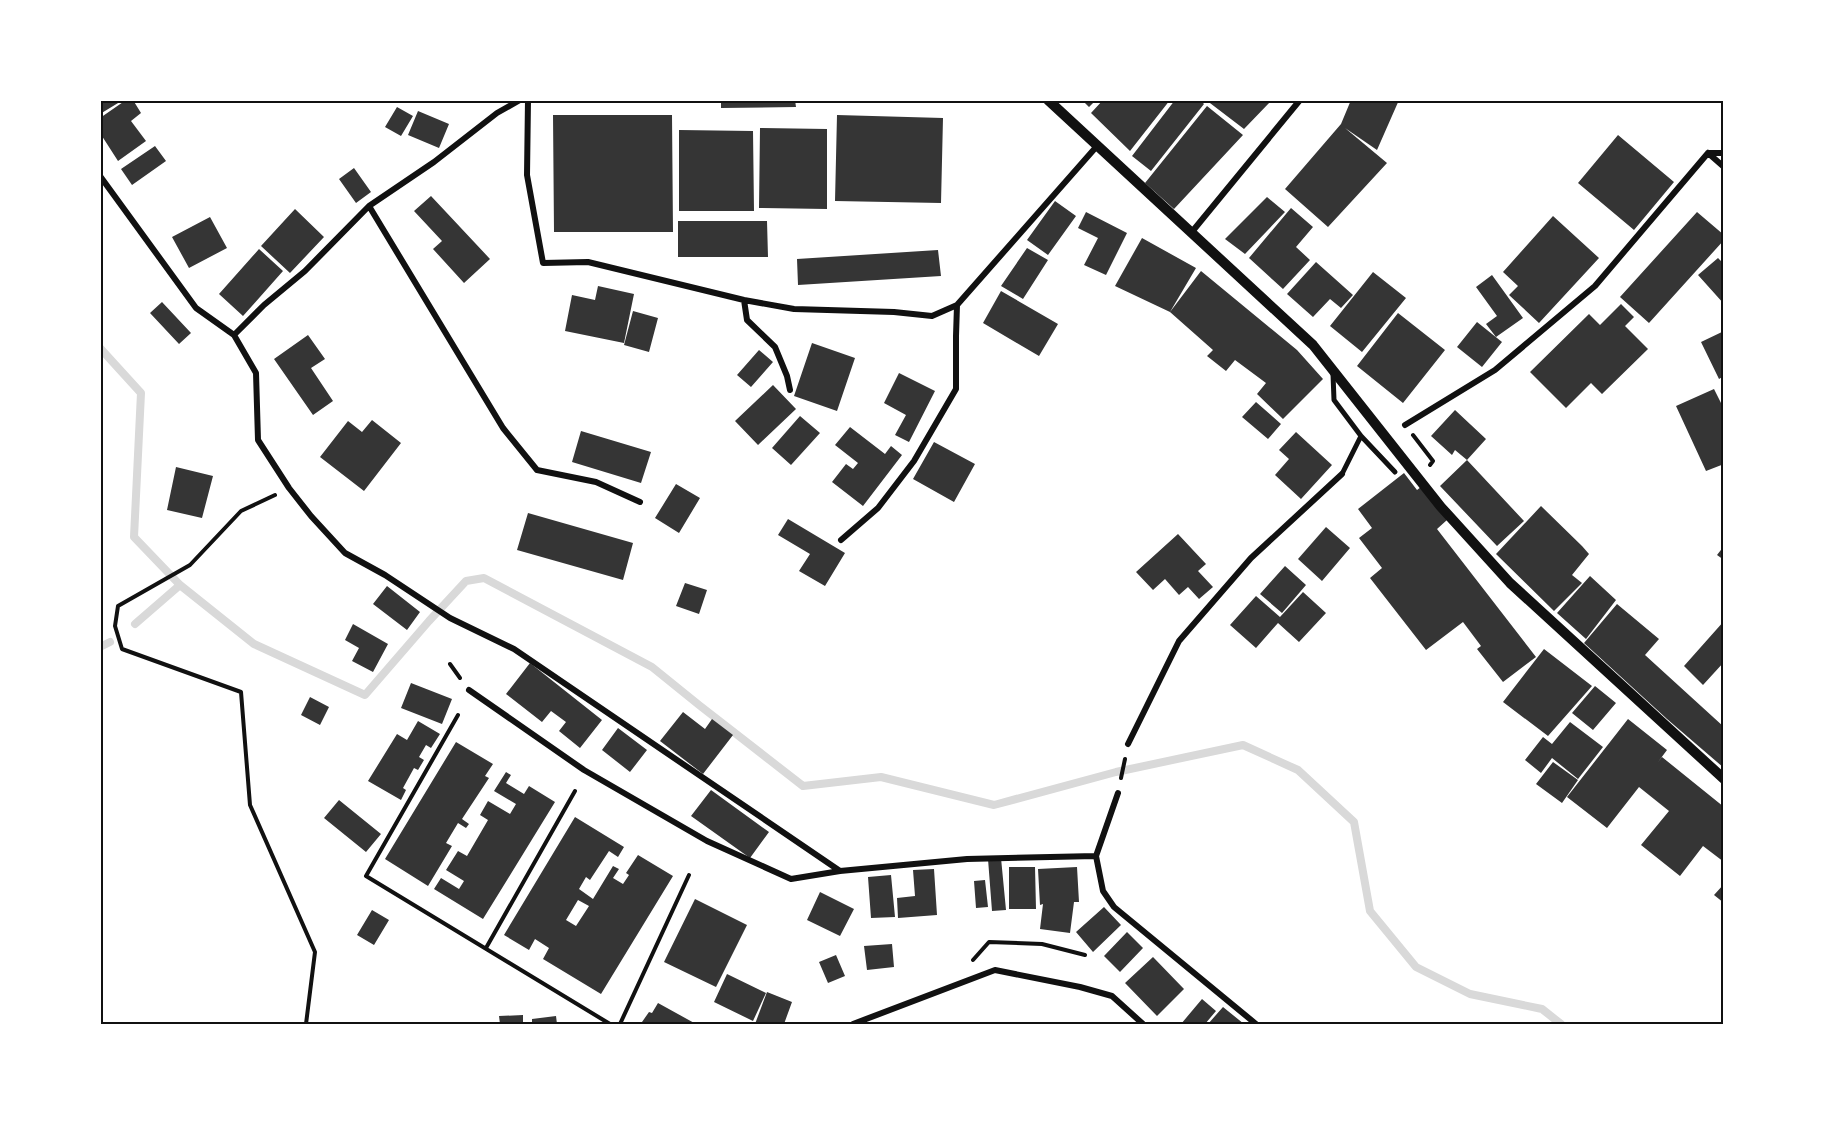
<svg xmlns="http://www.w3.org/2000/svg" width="1824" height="1125" viewBox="0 0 1824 1125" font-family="'Work Sans',sans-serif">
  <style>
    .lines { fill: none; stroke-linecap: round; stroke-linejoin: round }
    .stream { stroke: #d9d9d9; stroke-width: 8 }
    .building { fill: #353535; fill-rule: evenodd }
    .path { stroke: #111; stroke-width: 4 }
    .pedestrian { stroke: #111; stroke-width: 5 }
    .minor { stroke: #111; stroke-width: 6 }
    .tertiary { stroke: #111; stroke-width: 10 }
    .neatline { fill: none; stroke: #111; stroke-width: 2 }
  </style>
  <rect width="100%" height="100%" fill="#fff"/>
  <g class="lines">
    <path class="stream" d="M100,348l41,45 -7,144 46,48 74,59 111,51 64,-74 37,-40 18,-3 168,89 47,38 104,81 78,-9 113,28 122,-33 127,-27 55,25 56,52 16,89 46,56 54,27 72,15 19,15
      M135,624l45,-39
      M100,647l10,-5"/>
  </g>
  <path class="building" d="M100,100h23l-23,14z
    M126,100h7l8,13 -10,8 15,20 -28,20 -18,-28v-15z
    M721,100h74l1,7 -75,1z
    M1082,100h14l-7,7z
    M1103,100h67l-40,51 -39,-38z
    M1175,100h25l4,4 -53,67 -19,-15z
    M1206,100h62l2,2 -26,27z
    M1351,100h48l-22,50 -32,-22 42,35 -59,64 -43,-38 56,-65z
    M1207,106l36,29 -69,74 -29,-26z
    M397,107l16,9 -12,20 -16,-9z
    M418,111l31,13 -10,24 -31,-13z
    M553,115h119l1,117h-119z
    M837,115l106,3 -2,85 -106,-2z
    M760,128l67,1v80l-68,-1z
    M679,130l74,1 1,80h-75z
    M1618,135l56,47 -40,48 -56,-47z
    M155,146l11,15 -34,24 -11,-16z
    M354,168l17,24 -15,11 -17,-24z
    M431,196l59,63 -26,24 -31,-34 9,-8 -28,-30z
    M1267,197l18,15 -40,42 -20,-15z
    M1055,201l21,15 -28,39 -21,-15z
    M1291,208l22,19 -17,20 14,13 -27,29 -34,-31z
    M295,209l29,28 -34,36 -29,-27z
    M1086,212l41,21 -21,42 -22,-10 14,-27 -20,-10z
    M1697,212l27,23v5l-75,83 -29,-26z
    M1553,216l46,42 -60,65 -30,-28 9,-9 -15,-14z
    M210,217l17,31 -38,20 -17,-31z
    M678,221h89l1,36h-90z
    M1142,238l54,30 -26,44 -55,-26z
    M1027,248l21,12 -25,39 -22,-13z
    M259,249l24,22 -40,45 -24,-22z
    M938,250l3,26 -143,9 -1,-26z
    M1718,258l6,6v40l-26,-29z
    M1316,262l37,33 -12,13 -11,-9 -17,18 -26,-23z
    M1201,271l96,79 26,29 -40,40 -26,-25 9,-11 -31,-23 -9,11 -19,-15 6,-6 -43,-38z
    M1373,272l33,26 -44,54 -32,-26z
    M1492,275l31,43 -27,19 -10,-13 11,-8 -21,-29z
    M598,286l36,8 -10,49 -59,-12 7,-36 23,5z
    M1001,291l57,33 -19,32 -56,-33z
    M162,302l29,31 -12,11 -29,-31z
    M1621,304l13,13 -9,9 23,23 -46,45 -11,-11 -25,25 -36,-36 59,-58 11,11z
    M633,311l25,7 -9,34 -25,-7z
    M1398,313l47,37 -42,53 -46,-37z
    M1477,322l25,20 -20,25 -25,-20z
    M1724,331v45l-5,3 -18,-37z
    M308,335l17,24 -14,9 22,33 -20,14 -39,-56z
    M812,343l43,15 -18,53 -43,-15z
    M759,350l14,12 -22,25 -14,-12z
    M899,373l36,18 -26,51 -14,-7 11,-20 -22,-12z
    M773,385l23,24 -38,36 -23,-24z
    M1714,389l10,20v55l-18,7 -30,-65z
    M1256,402l25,22 -13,15 -26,-22z
    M1455,410l31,29 -19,21 -12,-10 -3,5 -21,-19z
    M800,416l20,17 -29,32 -19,-17z
    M372,420l29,23 -37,48 -44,-34 28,-36 14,11z
    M850,427l35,27 6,-8 11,9 -39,51 -31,-24 14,-18 7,5 5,-6 -23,-18z
    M581,431l70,21 -10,31 -69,-21z
    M1296,432l36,33 -31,34 -26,-24 14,-16 -10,-9z
    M934,442l41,22 -21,38 -41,-23z
    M1467,460l57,61 -27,25 -57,-60z
    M176,467l37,9 -11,42 -35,-8z
    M1404,473l13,17 4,-3 26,33 -10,9 99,128 -33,25 -26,-33 4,-3 -18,-24 -37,28 -56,-72 12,-10 -23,-30 13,-10 -14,-19z
    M676,484l24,14 -21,35 -24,-15z
    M1541,506l41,40 7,8 -17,21 10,8 -28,28 -58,-57z
    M528,513l105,30 -10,37 -106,-30z
    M788,519l57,34 -20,33 -26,-15 11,-17 -32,-19z
    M1326,527l24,21 -28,33 -24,-22z
    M1178,534l28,30 -8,7 15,16 -14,12 -11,-12 -9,8 -14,-16 -12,11 -17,-18z
    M1724,546v14l-7,-5z
    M1285,566l21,19 -24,28 -22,-19z
    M1590,576l26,24 -30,39 -29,-26z
    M685,583l22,7 -8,24 -23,-8z
    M387,586l33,26 -13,18 -34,-26z
    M1303,592l23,21 -27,29 -21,-19 -22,25 -26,-23 26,-29 24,21z
    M1617,604l42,35 -14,16 79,72v41l-57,-49 -83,-76z
    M1724,621v41l-21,23 -19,-19z
    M353,624l35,20 -15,28 -21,-11 7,-13 -14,-8z
    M1544,649l48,37 -44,50 -45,-34z
    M530,663l72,57 -22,28 -21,-17 7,-9 -15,-11 -9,11 -36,-28z
    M411,683l41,16 -10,25 -41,-16z
    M1595,686l21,17 -23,27 -21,-17z
    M310,697l19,10 -9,18 -19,-10z
    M683,712l22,17 7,-10 21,16 -30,39 -43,-33z
    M1628,719l39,31 -9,12 4,-5 62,50v55l-21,-16 -23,30 -39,-31 28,-34 -30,-24 -32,41 -40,-31z
    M418,721l22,13 -9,14 -5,-3 -7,12 5,3 -6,10 -4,-2 -11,20 3,2 -5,10 -33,-19 29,-47 10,6z
    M1570,722l33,25 -25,32 -26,-21 -11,15 -16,-13 18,-23 9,7z
    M618,728l29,22 -17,22 -28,-22z
    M456,742l37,22 -8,12 4,2 -27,41 7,5 -3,4 -8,-5 -12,20 6,3 -24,40 -43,-27z
    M1553,762l25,18 -16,23 -26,-19z
    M506,772l5,3 -5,8 18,11 5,-8 26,16 -72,117 -49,-30 7,-11 18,11 5,-8 -18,-11 12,-19 9,5 21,-36 -8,-5 8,-14 22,13 6,-10 -22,-13z
    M711,790l58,42 -19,26 -59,-42z
    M339,800l42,34 -15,18 -42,-34z
    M575,817l49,30 -6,10 -9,-6 -19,29 -4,-3 -7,12 14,10 20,-33 6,3 -6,9 10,6 6,-9 -3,-2 12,-18 35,21 -72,118 -58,-35 6,-11 -14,-9 -6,11 -25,-15zM578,900l11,6 -13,20 -10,-6z
    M1001,858l5,52 -14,1 -4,-52z
    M1009,867h26l1,42h-27z
    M1077,867l2,35h-5l-4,31 -30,-4 3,-25 -3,1 -2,-36z
    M934,869l3,46 -39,3 -1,-20 18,-2 -2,-26z
    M891,875l4,42 -24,1 -3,-41z
    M985,880l3,27 -12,1 -2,-27z
    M1724,884v19l-10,-8z
    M820,892l34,17 -14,27 -33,-16z
    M695,899l52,26 -31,62 -52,-25z
    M1104,907l17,18 -28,27 -17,-20z
    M372,910l17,10 -15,25 -17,-10z
    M1127,932l16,16 -23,24 -16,-16z
    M892,944l2,23 -27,3 -3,-24z
    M836,955l9,21 -17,7 -9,-21z
    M1153,957l31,32 -27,27 -32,-33z
    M727,974l39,19 -13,28 -39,-19z
    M767,992l25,10 -8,22h-29z
    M1202,999l14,12 -11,13h-24z
    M658,1003l38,21h-50l-4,-2 7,-10 3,1z
    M1223,1007l21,17h-36z
    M523,1015v9h-23l-1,-8z
    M556,1016l1,8h-25v-5z"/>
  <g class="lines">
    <path class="path" d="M1413,435l20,26 -3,4
      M275,495l-34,16 -51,54 -72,41 -3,20 7,23 119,43 9,113 65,147 -9,72
      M450,664l10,14
      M458,715l-92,161 244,148
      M1121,778l4,-19
      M486,948l89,-157
      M973,960l16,-18 53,2 43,11
      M620,1024l69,-149"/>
    <path class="pedestrian" d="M1333,374l1,26 27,36 -19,38
      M1361,436l34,36"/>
    <path class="minor" d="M520,100l-23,13 -63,49 -65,44 -64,65 -41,34 -30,30 22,38 2,67 31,48 22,28 34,37 40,22 65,43 64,31 326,222 127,-12 129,-3 7,35 11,16 142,117
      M528,100l-1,75 16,88 45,-1 156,38 50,9 100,3 38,4 25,-11 140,-159
      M1708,153l16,14
      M1708,153h16
      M100,176l96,132 38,27
      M369,206l134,222 34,42 59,12 44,20
      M1191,233l109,-133
      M744,300l3,20 28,27 12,29 3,14
      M1405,425l90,-55 100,-84 113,-133
      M841,540l37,-32 36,-47 42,-72v-53l1,-31
      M469,690l115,80 123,71 84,38 49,-8
      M1128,744l51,-103 72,-83 91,-84
      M1096,856l22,-63
      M853,1024l142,-54 85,17 32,9 31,28"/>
    <path class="tertiary" d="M1048,100l265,245 128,162 69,76 214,196"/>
  </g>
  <rect width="1824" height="1125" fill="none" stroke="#ffffff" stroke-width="204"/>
  <rect x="102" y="102" width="1620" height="921" class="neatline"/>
</svg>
